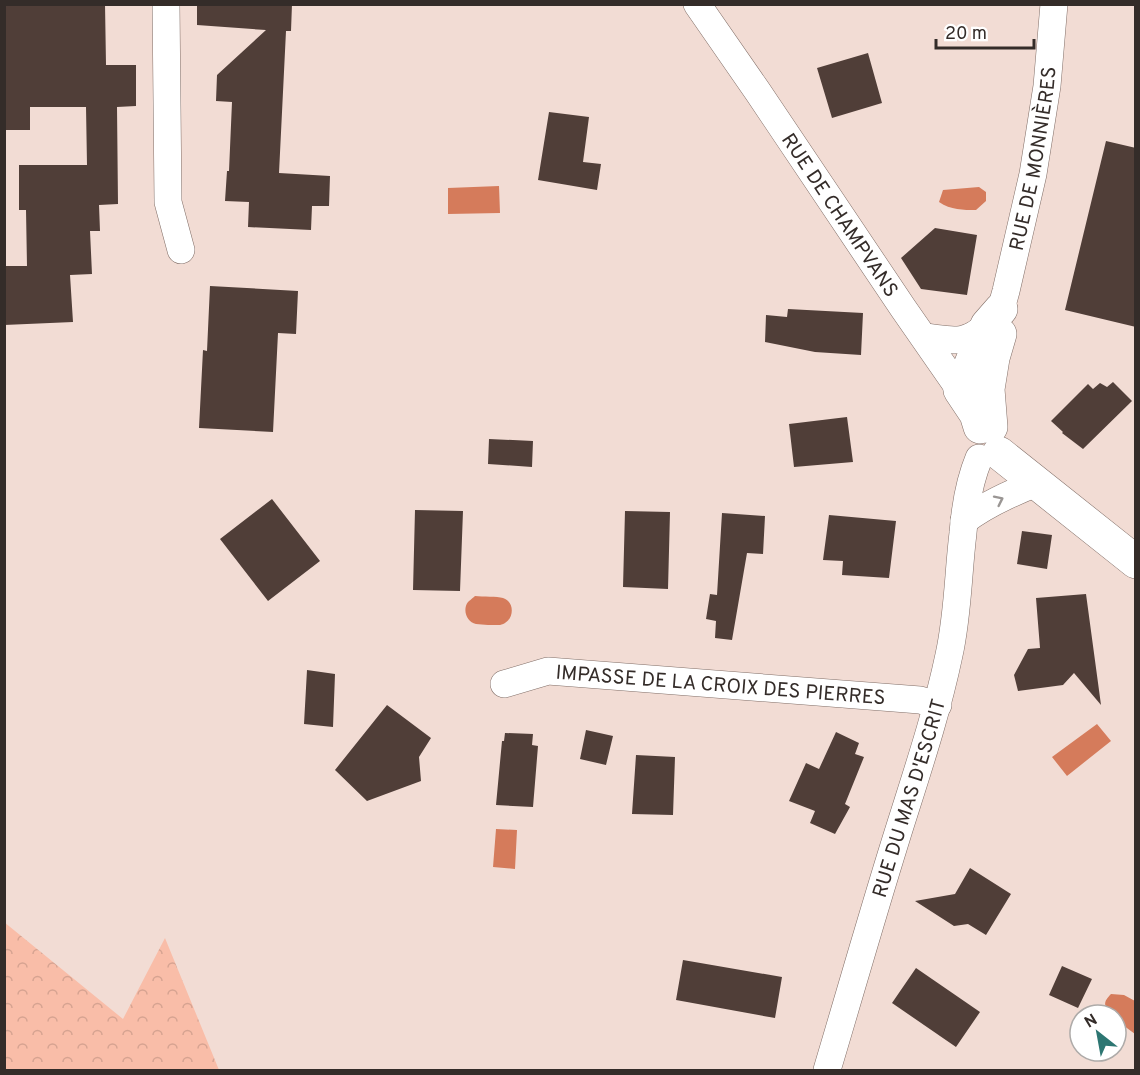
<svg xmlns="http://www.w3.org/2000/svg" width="1140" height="1075" viewBox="0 0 1140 1075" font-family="Overpass,sans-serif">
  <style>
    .forest { fill: url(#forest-crowns) }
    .water { fill: #d57b5b }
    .building { fill: #503e38 }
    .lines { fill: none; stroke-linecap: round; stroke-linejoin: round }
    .street-casing { stroke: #816e67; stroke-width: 28 }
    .secondary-casing { stroke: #816e67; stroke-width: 34 }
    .street { stroke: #fff; stroke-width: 27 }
    .secondary { stroke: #fff; stroke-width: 33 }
    .oneway { stroke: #9a9694 }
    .labels { text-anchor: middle; stroke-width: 6; stroke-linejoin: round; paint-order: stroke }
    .street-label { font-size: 20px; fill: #342c29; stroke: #fff }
  </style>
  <defs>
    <pattern id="forest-crowns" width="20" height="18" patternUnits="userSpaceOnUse" patternTransform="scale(1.5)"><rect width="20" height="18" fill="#f9bda8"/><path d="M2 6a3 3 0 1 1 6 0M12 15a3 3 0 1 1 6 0" fill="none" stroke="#d6a391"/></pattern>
  </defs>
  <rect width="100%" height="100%" fill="#f2dcd4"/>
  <path class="forest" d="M4,922l119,97 42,-81 54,132h-214z"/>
  <path class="water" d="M499,186l1,27 -52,1v-26z
    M979,187l7,5v9l-10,9c-13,0 -25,0 -37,-8l4,-12z
    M475,596c8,1 22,0 28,2 14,5 10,25 -3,27 -7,0 -17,0 -24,-1 -9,-2 -14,-14 -8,-22 1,-1 6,-5 7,-6z
    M1097,724l14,17 -44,35 -15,-19z
    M496,829l21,1 -2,39 -22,-2z
    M1111,994l13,1 11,6v33l-19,-14v-5h-7c-5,-10 -6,-13 2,-21z"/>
  <path class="building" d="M4,4h101l1,61h30v41l-19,1 1,97 -19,1 1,26h-10l2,43 -22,1 3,47 -69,3v-59h23l-1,-56h-7v-45h68l-1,-58h-56v23h-26z
    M197,4h95l-1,27h-5l-7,142 51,3 -1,30h-17l-1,24 -63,-3 1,-25 -24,-1 2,-30h2l3,-69 -16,-1 1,-26 49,-45 -69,-5z
    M868,53l14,50 -50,15 -15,-50z
    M549,112l40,5 -6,45 18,2 -4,26 -59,-10z
    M1106,141l30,7v179l-71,-17z
    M935,228l42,7 -10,60 -46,-6 -20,-31z
    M210,286l88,5 -2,43 -18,-1 -5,99 -74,-4 4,-78 4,1z
    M788,309l75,4 -2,42 -46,-3 -50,-10 1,-27 21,2z
    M1113,382l19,19 -49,48 -21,-16 1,-1 -12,-11 37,-37 5,5 7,-6 7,4z
    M847,417l6,45 -59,5 -5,-43z
    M489,439l44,2 -1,26 -44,-3z
    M272,499l48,62 -52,40 -48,-62z
    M415,510l48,1 -3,80 -47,-1z
    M625,511l45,1 -2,77 -45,-2z
    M722,513l43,3 -2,38 -16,-1 -15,87 -17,-2 1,-17 -10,-2 4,-25 7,1z
    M829,515l67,6 -7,57 -47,-3 1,-14 -20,-1z
    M1022,531l30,4 -5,34 -30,-5z
    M1086,594l15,111 -27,-32 -11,12 -45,6 -4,-16 14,-26 12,-1 -4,-50z
    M307,670l28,4 -2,53 -29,-3z
    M387,705l44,33 -12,19 2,24 -54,20 -32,-31z
    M586,730l27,6 -7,29 -26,-6z
    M836,732l23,11 -4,11 9,3 -19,47 5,3 -15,27 -25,-11 5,-12 -26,-10 17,-38 13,6z
    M505,733l28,1 -1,11 6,1 -5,61 -37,-2 6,-64h2z
    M636,755l39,2 -2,58 -41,-1z
    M970,868l41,26 -25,41 -18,-11 -14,2 -39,-25 40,-7z
    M683,960l99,17 -7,41 -99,-18z
    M1062,966l30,13 -14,29 -29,-13z
    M916,968l64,44 -24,35 -64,-44z"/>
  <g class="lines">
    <defs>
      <g id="street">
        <path d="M166,4l2,198 13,48"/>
        <path id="s1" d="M697,4l61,88 145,216 57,82"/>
        <path id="s2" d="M1001,309l5,-18 27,-117 14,-88 7,-82"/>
        <path d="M924,337c28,3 40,9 63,-12"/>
        <path d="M964,521c22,-17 47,-28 73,-38"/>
        <path id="s3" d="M504,684l44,-13 372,29 18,5"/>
        <path id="s4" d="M827,1070c23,-77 45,-154 69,-231 19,-61 40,-122 53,-184 9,-40 9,-81 14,-122 2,-26 6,-51 16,-75"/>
      </g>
      <path id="secondary" d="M980,427l-4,-13 -16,-24 27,-65 14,-16
        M991,427l-3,-38 5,-31 7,-24
        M999,453l137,109"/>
    </defs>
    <use href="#street" class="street-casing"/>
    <use href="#secondary" class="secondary-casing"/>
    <use href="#street" class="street"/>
    <use href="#secondary" class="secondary"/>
  </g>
  <defs><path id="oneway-chevron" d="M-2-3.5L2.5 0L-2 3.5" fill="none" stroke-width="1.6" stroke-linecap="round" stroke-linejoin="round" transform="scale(1.5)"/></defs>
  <use class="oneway" href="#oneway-chevron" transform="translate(999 500) rotate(-26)"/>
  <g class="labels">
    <g class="street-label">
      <text dy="7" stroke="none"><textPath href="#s2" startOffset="154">RUE DE MONNIÈRES</textPath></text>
      <text dy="7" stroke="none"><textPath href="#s1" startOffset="255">RUE DE CHAMPVANS</textPath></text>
      <text dy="7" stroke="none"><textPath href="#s3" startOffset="219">IMPASSE DE LA CROIX DES PIERRES</textPath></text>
      <text dy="7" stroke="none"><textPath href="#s4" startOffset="284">RUE DU MAS D'ESCRIT</textPath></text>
    </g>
  </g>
  <rect width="1140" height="1075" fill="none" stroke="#342c29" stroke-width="12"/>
  <g transform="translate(1098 1033) rotate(329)"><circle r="28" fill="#ffffff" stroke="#aeaba9" stroke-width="1.5"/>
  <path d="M0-4.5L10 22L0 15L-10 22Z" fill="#2d7672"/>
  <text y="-9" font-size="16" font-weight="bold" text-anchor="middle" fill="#342c29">N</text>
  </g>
  <path d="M936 39v9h98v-9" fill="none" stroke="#342c29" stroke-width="3"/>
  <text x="945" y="39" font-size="18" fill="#342c29" stroke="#ffffff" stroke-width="4.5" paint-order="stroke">20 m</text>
</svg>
